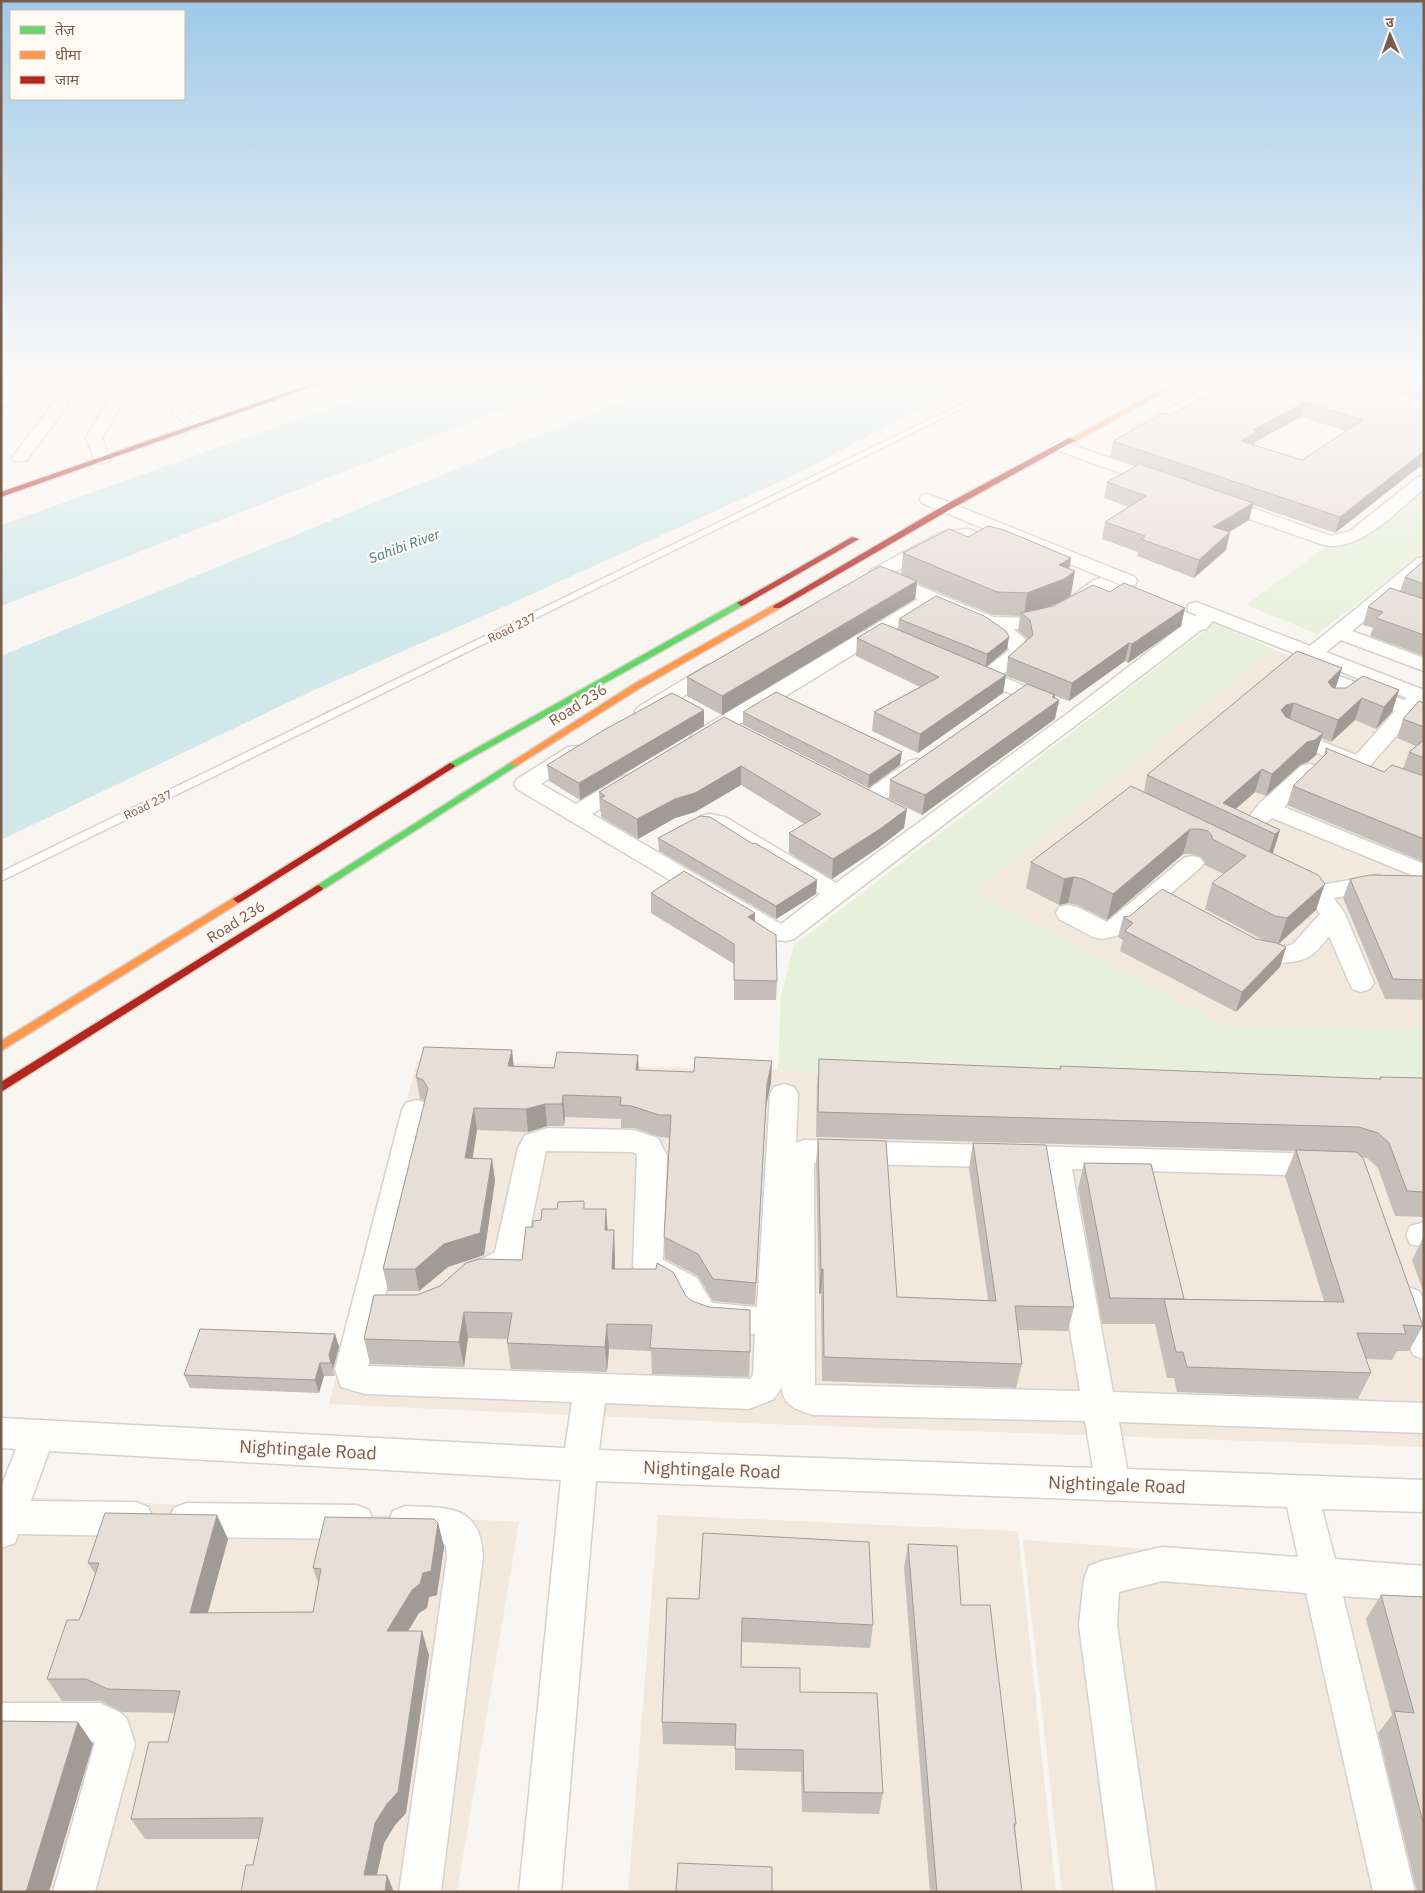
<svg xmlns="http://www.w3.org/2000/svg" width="1425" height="1893" viewBox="0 0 1425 1893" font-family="'IBM Plex Sans','Noto Sans Devanagari',sans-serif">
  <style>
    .residential { fill: #f2e8de }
    .green { fill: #e7f0db }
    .water { fill: #d0e8ea }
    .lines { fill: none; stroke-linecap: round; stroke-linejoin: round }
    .lane-casing { stroke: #d7d1cb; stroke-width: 3 }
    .street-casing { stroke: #d7d1cb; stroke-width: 3 }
    .fast-casing { stroke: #d9d2cb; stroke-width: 3 }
    .slow-casing { stroke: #d9d2cb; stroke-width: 3 }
    .jam-casing { stroke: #d9d2cb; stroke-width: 3 }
    .lane { fill: #fefefd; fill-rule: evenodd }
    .street { fill: #fefefd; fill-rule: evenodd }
    .fast { fill: #63d668; fill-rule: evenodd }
    .slow { fill: #ff974d; fill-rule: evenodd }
    .jam { fill: #b3261e; fill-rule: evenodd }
    .wall { fill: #c6bfb9; fill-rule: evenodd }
    .shaded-wall { fill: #a19b96 }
    .building { fill: #e6ded7; stroke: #a19b96; fill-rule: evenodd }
    .labels { text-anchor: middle; stroke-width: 4.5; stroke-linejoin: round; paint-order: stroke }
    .far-street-label { font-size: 12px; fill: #7a5c4d; stroke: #fffaf3 }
    .far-water-label { font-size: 14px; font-style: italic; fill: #437c86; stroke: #fffaf3 }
    .street-label { font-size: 15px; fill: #7a5c4d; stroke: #fffaf3 }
    .near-street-label { font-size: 18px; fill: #7a5c4d; stroke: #fffaf3 }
  </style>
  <rect width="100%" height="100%" fill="#f9f5f0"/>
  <path class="residential" d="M1273,649l151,60v319l-197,-1 -252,-135z
    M417,1061l1007,26v360l-653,-23 -442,-20z
    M1,1496l518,26 -62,370h-456z
    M658,1515l360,16 38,361h-428z
    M1023,1540l401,28v324h-362z"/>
  <path class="green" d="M1424,475v77l-107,82 -71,-29z
    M1215,623l58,26 -298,243 252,135 197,1v59l-646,-17 3,-73 13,-52z"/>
  <path class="water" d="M416,377h170l-585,229v-81z
    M680,377h297l-178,96 -289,131 -198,87 -311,149v-184z"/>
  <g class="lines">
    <defs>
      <path id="lane" d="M1017,377h9l-1025,504v-9z"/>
      <path id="street" d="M15,377h15l-24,28 -5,1v-14z
        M69,377h14l-17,30 -40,54h-12l-2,-3 39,-52z
        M123,377h14l-35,61 8,22 -2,3h-12l-10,-25z
        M192,377h14l-18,34 20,10 2,3 -2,3c-13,3 -29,-5 -36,-16z
        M255,377h14l-5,9h-10l-2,-3z
        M1225,377h17l-2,3 -94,54h-12l-2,-3 2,-3z
        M1060,441l105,36 2,4 -2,4h-12l-99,-36 -2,-3 2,-3z
        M1424,476v13c-26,21 -65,64 -100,56l-112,-39 -2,-4 2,-4h12l107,38 19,-5 68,-54z
        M928,494l207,83 2,4 -2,4 -7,2 -7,-2 -199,-82 -2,-4 2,-4z
        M968,529l38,13 3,4 -3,4c-15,4 -26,-9 -41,-10 -20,-2 -55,23 -74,34l102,43 31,1 37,-14 33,-24 7,-2 94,38 2,-1 -8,-3 -2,-4 2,-4 7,-2 114,44 108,-88 6,-1v14l-72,60 72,27v13l-83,-31 -15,12 98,38v14l-3,3 3,1v13l-12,-3 -45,51 -8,2 -79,-34 -4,-4 4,-4 7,-2 69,28 39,-44 -97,-37 -3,-4 3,-4 7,-2 7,2 92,34 3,-2 -194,-77 -7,8 -5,1c-135,104 -273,205 -407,309l-9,2 -16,-2 -252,-150 -3,-5 3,-5 51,-32 8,-1 8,1 3,5 -3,5 -43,27 35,20 45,-27 8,-2 8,2 3,5 -3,5 -45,27 189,110 39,-30 -109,-66 -10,-2 -3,-5 3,-5 8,-2 16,3 111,66 235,-172 112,-86 -80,-34c-26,19 -56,39 -90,38l12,10 4,13 -28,24 54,23 3,4 -3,4 -7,2 -81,-33 -3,-4 3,-4 7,-2 11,3 24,-19 -3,-8 -23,-15 -49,-22 -225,138 -8,1 -8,-1 -3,-5 3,-5 225,-134 -47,-21 -3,-4 3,-4 70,-38z
        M715,663l7,2 3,4 -3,4 -70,42 -7,2 -7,-2 -3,-4 3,-4 70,-42z
        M917,759l8,2 3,5 -3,5 -47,33 -8,2 -8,-2 -3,-5 3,-5 47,-33z
        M1309,764l8,2 3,5 -36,36 140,57v16l-152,-62c-7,7 -12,7 -21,5l-3,-5 12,-15 41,-37z
        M1192,856l8,2 4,5 -4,5 -76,66 -22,5 -9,-2 -34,-18 -3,-6 3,-6 9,-2 9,2 30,15 77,-64z
        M1291,871l30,14 58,-10 8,3 4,5 -4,5 -53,10 11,16 29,69 -4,6 -9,3 -9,-3 -23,-53c-5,7 -11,15 -19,20 -17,11 -58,9 -70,-9l4,-6c17,-5 32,11 49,3l27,-30 -10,-16 -27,-14 -4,-5 4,-5z
        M784,1084l10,3 4,7 -2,49 9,-3 520,14 10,3 4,8 -4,8 -10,3 -253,-7 41,223 311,11v30l-305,-11 8,47 297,11v32l-102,-3 13,50 89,7v36l-81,-6 72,296h-42l-67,-299 -144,-12 -43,11 -2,33 39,267h-42l-35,-267 5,-46 5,-13 13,-5 60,-14 136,10 -11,-50 -691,-26 -35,411h-42l42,-412 -512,-29 -18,50 105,1 12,5 6,12 -6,12 -12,5 -118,-2 -3,9 -14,5v-61l15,-38 -15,-1v-30l564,30 7,-46 -207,-8 -24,-7 -6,-18 67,-259 4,-7 10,-3 10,3 4,7 -62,256 382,13 3,-4 2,-41c-15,-1 -58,0 -67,-13 -6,-9 -7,-20 -16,-27 -15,-10 -30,-10 -39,-28l4,-112 -5,-2 -86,-1 -22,106c-10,20 -38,32 -59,25l-4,-9 4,-9 21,-7 9,-5 23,-104 7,-13 23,-7 85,2 25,8 9,18 -4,104 34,18 15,25 45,4 13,-213 4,-7zM814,1163l229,5 37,223 -265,-6zM782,1387c0,19 16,23 31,28l272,6 8,47 -494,-18 6,-47 144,6 25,-10z
        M1421,1223h3v24l-14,-3 -4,-9 4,-9z
        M1408,1287l11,4 5,9v59l-11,-4 -21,-55 5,-9z
        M186,1503l170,2 13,5 5,12 -5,12 -13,5 -170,-2 -12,-5 -6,-12 6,-12z
        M406,1506c43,2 74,-2 77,51l-42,335h-42l48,-335 -1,-11 -4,-5 -36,-1 -13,-5 -5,-12 5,-12z
        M1,1703h99l21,10 6,6 8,25 -40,148h-42l42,-150 -94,-1z"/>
      <path id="fast" d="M741,600l4,3 -1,2 -291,163h-6l-2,-2z
        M515,760l3,1 2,2 -2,2 -196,125h-8l-1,-2z"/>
      <path id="slow" d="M1184,377h7l-116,65 -7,-2z
        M777,603l3,1v4l-140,80 -122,77h-6l-2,-2 124,-79z
        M238,895l5,4 -1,2 -241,150v-10z"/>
      <path id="jam" d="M331,377h9l-339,120v-5z
        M1069,438l7,2 -125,69 -171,99h-6l-1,-2 172,-101z
        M852,537l7,2 -115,66 -3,1 -4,-3z
        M450,763l3,1 2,2 -2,2 -211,133 -4,2 -5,-4z
        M318,885l5,3 -1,2 -321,202v-10z"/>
    </defs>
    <use href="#lane" class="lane-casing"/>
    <use href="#street" class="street-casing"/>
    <use href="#fast" class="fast-casing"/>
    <use href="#slow" class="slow-casing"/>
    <use href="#jam" class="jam-casing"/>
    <use href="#lane" class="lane"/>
    <use href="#street" class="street"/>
    <use href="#fast" class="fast"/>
    <use href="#slow" class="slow"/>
    <use href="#jam" class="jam"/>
  </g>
  <path class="wall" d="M1227,377h197v91l-5,-1 -84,66 -82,-28 -4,15 -20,12h1l-4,18 -32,28 -57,-22 1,-4 -36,-13 3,-17 23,-15 -24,-9 3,-16 30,-16 -27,-9 3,-16 58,-26 49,-28 1,-7zM1301,417l45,14 -44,29 -48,-15 1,-3z
    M968,537l103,21 -2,11 2,26 -11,7 -14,6 135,18 -53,37 -3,-2 -56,40 -14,-5v23l-133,96 -33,-16 1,-19 137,-96 -21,-8 -3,17 -85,60 -46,-22 2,-19 46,-25 -64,-31 1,-18 41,-8 1,-11 110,18 -2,12 -21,18 20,8 2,-18 19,-17v-2l-9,-7 2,-15 -27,-1 -76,-32 -2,16 -193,116 -35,-19v-19l214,-102 2,-22z
    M1424,561v95l-54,-20 3,-8 -10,-3 5,-18 32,-16 5,-14z
    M1342,668l-7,20 64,2 -7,22 -16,17 -21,-9 -24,22 -10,-4 -5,17 -8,7 -8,3 -34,31 -11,-4 -20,17 45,21 -8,23 44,57 -37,34 7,3 -6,20 -44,45 -116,-61 3,-11 -5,-3 5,-20 140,23 -58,-31 7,-26 12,-9 -19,-9v-3l-4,-5 -9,-3h-9l-76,66 -30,-15 -9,-2 -9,2 -33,-17 5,-26 113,-70 3,-17z
    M1424,703v159l-137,-57 6,-19 30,-28 3,-10 58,24 19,-3 6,-17 7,-6 -19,-8 6,-19z
    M704,710v16l-124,74 -31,-19 -2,-16z
    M743,712l157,53 -32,23 -125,-63z
    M724,717l180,111 -26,20 -46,31 -43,-26v-20l15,-9 -63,-39 -46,27 -20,6 -37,21 -37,-22v-5l-1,-1 -1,-19z
    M658,838l95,6 64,36 -1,14 -40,25 -117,-68z
    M1424,876v124l-39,-1 -42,-101 7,-19z
    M651,893l104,20v9l22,59 -1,19h-42v-36l-83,-51z
    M512,1050l2,16 124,4 133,13 -5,23 -11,199 -42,-4 -15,-25 -33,-17 -1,-22 5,-99 -9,-1 -26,-9h-13v-9l-56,-2 -1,9h-17l-19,6 -51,-2 -5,28 20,1 3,22 -11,74 -36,12 -29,24h-31l-5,-22 42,-168 -5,-2 -4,-22z
    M819,1059l240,10 1,-3 319,13 1,-2 44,1v139l-29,-1 -17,-48 -11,-10 -6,-1 62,169 -14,25h-12l-5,9 -26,-1 5,14 -13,26 -181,-7 -3,-14h-7l-12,-54h-53l-24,-135 6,-26 100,136 140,2 -39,-125 10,-25 -479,-14 1,-52z
    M818,1139l79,158 91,3 -19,-132 4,-25 101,164 -6,24 -50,-1 4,34 -6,24 -194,-7 -1,-88 -2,1 -3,-131z
    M585,1209l23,21 7,26v13l71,27 64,56 -1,25 -97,-3 -1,-23 -42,-2 -2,23 -96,-3 -4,-26 1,-4 -40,-1 -4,29 -94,-3 -6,-25 53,-44 105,-35 11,-33 8,-7z
    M1424,1236v57l-12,-33z
    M335,1334l4,13 -6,22 2,7h-11l-5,17 -129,-5 -6,-13z
    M438,1523l6,24 -7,48 -8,2 -2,11 -8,5 -11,18 21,24 -23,158 -11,12 -11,18 -7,32 17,17 -141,-27 6,-26h-114l-14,-20 37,-77 7,-29 -53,-1 -22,-11h-38l-15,-22 32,-59 16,-46 -7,-11 140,-24 -20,74 105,-1 5,-29 -5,-15z
    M908,1544l53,61 55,219 -1,5 7,63h-92l-26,-324z
    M1381,1595l43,2v295h-7l-39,-159 14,-18 -26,-96z
    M667,1598l206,27 -3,23 -128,-6 -1,25 59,25 83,101 -4,21 -77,-2 -1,-40 -66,-2v-24l-72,-2 -1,-22z"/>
  <path class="shaded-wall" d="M1305,402l-4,15 -46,25 -2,5 -12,-6 12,-11z
    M1424,451l-5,16 -84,66 5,-16z
    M1253,503l-4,17 -40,24 4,-17z
    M1230,532l-4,18 -32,28 5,-18z
    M1071,558l-3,18 7,-5 -4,24 -11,7 -36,14 3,-23 32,-28z
    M917,581l-2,18 -193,116v-19z
    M1185,608l-4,18 -53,37 4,-19z
    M1009,637l-2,12 -21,18 1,-13z
    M1129,643l-4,18 -56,40 3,-18z
    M1342,668l-7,22 -14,14 7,-22z
    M1006,675l-3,18 -85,60 2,-19z
    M1399,690l-7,22 -16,17 8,-22z
    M1055,695l-1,8 5,-3 -4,19 -133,96 3,-20z
    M1362,698l-7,22 -24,22 7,-22z
    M1294,703l-6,22 -7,-15 5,-5z
    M704,710v16l-124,74 -1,-17z
    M1323,733l-7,22 -8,7 -8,3 -34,31 6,-22 35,-32z
    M902,752l-2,13 -32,23 1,-13z
    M741,766v19l-46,27 -20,6 -37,21 -1,-20 38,-20z
    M1262,769l-7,23 -25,22 -7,-11z
    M907,809l-3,19 -26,20 -46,31 1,-20z
    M1190,829l-7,25 -76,66 6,-26z
    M1280,830l-7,23 -6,4 8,-23z
    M1074,877l-6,26 -9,2 5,-26z
    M817,880l-1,14 -40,25v-13z
    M1325,884l-9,26 -38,34 9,-26z
    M755,913l-1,19 -6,-15z
    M1286,947l-6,20 -44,45 6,-20z
    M512,1050l2,22 -6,-6z
    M638,1055l1,22 -3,-7z
    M772,1061l-1,22 -5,23 -11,199 12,-221z
    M563,1095l2,22 -1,9 -2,-22z
    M545,1104l2,22 -19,6 -2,-23z
    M474,1108l3,22 -8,51 -4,-23z
    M492,1159l3,22 -11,74 -36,12 -29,24 -4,-22z
    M606,1209l2,26 -3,-5z
    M614,1230l1,26 -1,39 -2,-26z
    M823,1269l-2,24 -2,1 2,-24z
    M464,1312l4,26 -4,29 -5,-25z
    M607,1324l2,25 -2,23 -2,-25z
    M335,1334l4,13 -6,22 -4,-14z
    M320,1363l4,13 -5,17 -4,-13z
    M217,1515l11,24 -27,98 -11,-24z
    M438,1523l6,24 -7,48 -8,2 -2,11 -8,5 -25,41 -7,-23 36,-58z
    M422,1631l7,24 -23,158 -11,12 -11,18 -11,49 -9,-17 11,-52z
    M78,1722l15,22 -44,148h-23z
    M387,1875l7,17h-9z"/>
  <path class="building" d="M1227,377h115l82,22v52l-84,66 -227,-76 51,-28 7,2 57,-33 -7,-2zM1305,402l58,18 -61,40 -61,-19 16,-10 -4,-1z
    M1389,377h35v9z
    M1140,464l113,39 -40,24 17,5 -31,28 -58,-21 4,-3 -40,-14 41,-26 -39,-14z
    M988,526l16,4 67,28 -12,7 16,6 -11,8 -37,14 -30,-1 -94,-39 46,-24 19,8z
    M1424,561v23l-19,-7z
    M880,566l37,15 -195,115 -35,-19z
    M1124,583l61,25 -53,36 -3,-1 -57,40 -64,-26 25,-22 -3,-15 -9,-7 32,-7 40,-21 17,7z
    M1390,588l34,11v36l-48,-17 7,-6 -15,-5z
    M936,596l48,20 22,15 3,6 -22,17 -88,-35z
    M882,623l124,52 -86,59 -46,-22 65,-35 -82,-39z
    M1297,651l45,17 -14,14 5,6h13l17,-12 36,14 -15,17 -22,-9 -24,22 -44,-17 -8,2 -5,5 5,7 37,16 -8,7 -8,2 -35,32 -10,-5 -39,34 57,27 -5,4 -128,-59z
    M1027,684l28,11 -3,2 7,3 -134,95 -35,-15z
    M776,692l126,60 -33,23 -126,-63z
    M672,693l32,17 -125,73 -32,-18 57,-35z
    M1419,701l5,2v24l-21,-8z
    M724,717l183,92 -27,20 -47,30 -44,-26 32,-19 -80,-48 -46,27 -20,6 -38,20 -37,-21 5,-2 -6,-4z
    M1424,740v18l-15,-6z
    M1326,748l58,24 8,-7 32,11v63l-131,-53 34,-33z
    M1131,786l187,89 7,9 -38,34 -12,-2 -63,-33 34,-27 -34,-17v-3l-4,-5 -9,-2h-9l-77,65 -30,-15 -9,-2 -10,2 -33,-17z
    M700,816l10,1 43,27 2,-1 62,37 -41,26 -118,-68z
    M684,871l71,42 -7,4 28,18 1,46 -43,-1v-36l-83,-51z
    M1370,875l54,1v104l-31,-1 -43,-100z
    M1162,889l94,50 21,4 9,4 -44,45 -117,-61 8,-8 -10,-6 7,-1z
    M424,1047l88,3 -4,16 46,2 3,-16 81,3 -2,15 58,2 1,-15 77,4 -5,23 -11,199 -43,-4 -15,-25 -34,-17 7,-122h-12l-27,-9 -12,-1 1,-8 -58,-2 -1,9h-17l-19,5 -52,-1 -9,50 27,1 -12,74 -36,11 -29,25h-32l45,-181 -5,-8 -7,-3z
    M819,1059l242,10 -1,-3 321,13 -1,-2 44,1v114l-17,-1 -18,-48 -11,-10 -19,-6 -541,-15z
    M818,1139l68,2 11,156 99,4 -23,-158 73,2 28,162 -59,-1 7,58 -198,-7 -1,-88 -2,1z
    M1296,1150l60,2 7,6 60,168 -20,-1 3,9 -49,-1 14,40 -184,-6 -4,-15h-7l-12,-53 180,3z
    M1084,1163l67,1 33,135 -74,-1z
    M584,1201v8h22l-1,21h9l-2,39h44l1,-6 16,9 13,24 6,5 17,6 41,3v42l-100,-4 2,-23 -45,-1 -2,23 -98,-4 5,-30 -48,-1 -5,30 -95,-3 10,-44h43l23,-9 26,-23 13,-4 43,1 4,-33h7v-6l8,-1 1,-11h15l1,-7z
    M200,1329l135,5 -6,21 2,8h-11l-5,17 -131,-5z
    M105,1513l112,2 -27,98 123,-1 8,-43 -8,-1 12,-51 109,2 4,4 -7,48 -8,2 -3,11 -8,6 -25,41h35l-24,161 -11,12 -12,19 -11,52h23l-2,17h-144l5,-27h7l10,-47 -132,1 18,-77h19l12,-51 -72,-2 -22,-10h-39l20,-59h12l5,-12 15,-45h-11z
    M703,1533l166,9 4,83 -131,-7 -1,49 59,1v24l77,1 6,100 -79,-1 -1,-42 -68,-1 1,-25 -74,-2 5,-124 32,1z
    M908,1544l49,2 4,59h29l26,219h-2l8,68h-85z
    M1381,1595l43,2v229l-30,-115 20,2z
    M1,1721l77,1 -52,170h-25z
    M678,1863l94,4v25h-96z"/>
  <linearGradient id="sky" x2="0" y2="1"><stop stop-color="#9ec9e9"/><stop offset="0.59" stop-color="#fcfaf8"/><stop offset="1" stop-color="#fcfaf8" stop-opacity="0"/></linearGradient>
  <rect width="1425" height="642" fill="url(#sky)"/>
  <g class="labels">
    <g class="far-street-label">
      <text transform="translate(512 628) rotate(-26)" y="4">Road 237</text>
      <text transform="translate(148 805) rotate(-26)" y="4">Road 237</text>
    </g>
    <g class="far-water-label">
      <text transform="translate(404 546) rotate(-20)" y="5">Sahibi River</text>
    </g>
    <g class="street-label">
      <text transform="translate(578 705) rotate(-32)" y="5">Road 236</text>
      <text transform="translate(236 922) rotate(-32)" y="5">Road 236</text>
    </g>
    <g class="near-street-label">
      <text transform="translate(308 1450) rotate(3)" y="6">Nightingale Road</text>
      <text transform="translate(712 1470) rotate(2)" y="6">Nightingale Road</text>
      <text transform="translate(1117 1485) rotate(2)" y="6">Nightingale Road</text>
    </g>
  </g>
  <rect width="1425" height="1893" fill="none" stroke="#7a5c4d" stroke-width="5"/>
  <rect x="10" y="10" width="175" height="90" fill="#fffaf3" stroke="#cabbb1"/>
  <rect x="20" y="26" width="25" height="8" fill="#63d668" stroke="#cabbb1"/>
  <text x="55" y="35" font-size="15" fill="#7a5c4d">तेज़</text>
  <rect x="20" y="51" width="25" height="8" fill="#ff974d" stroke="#cabbb1"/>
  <text x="55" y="60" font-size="15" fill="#7a5c4d">धीमा</text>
  <rect x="20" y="76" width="25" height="8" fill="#b3261e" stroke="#cabbb1"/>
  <text x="55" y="85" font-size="15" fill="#7a5c4d">जाम</text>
  <g transform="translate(1390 35) rotate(358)" stroke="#fffaf3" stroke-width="4" paint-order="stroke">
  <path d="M0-4L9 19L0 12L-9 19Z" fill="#7a5c4d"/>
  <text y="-8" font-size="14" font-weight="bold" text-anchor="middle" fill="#7a5c4d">उ</text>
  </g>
</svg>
